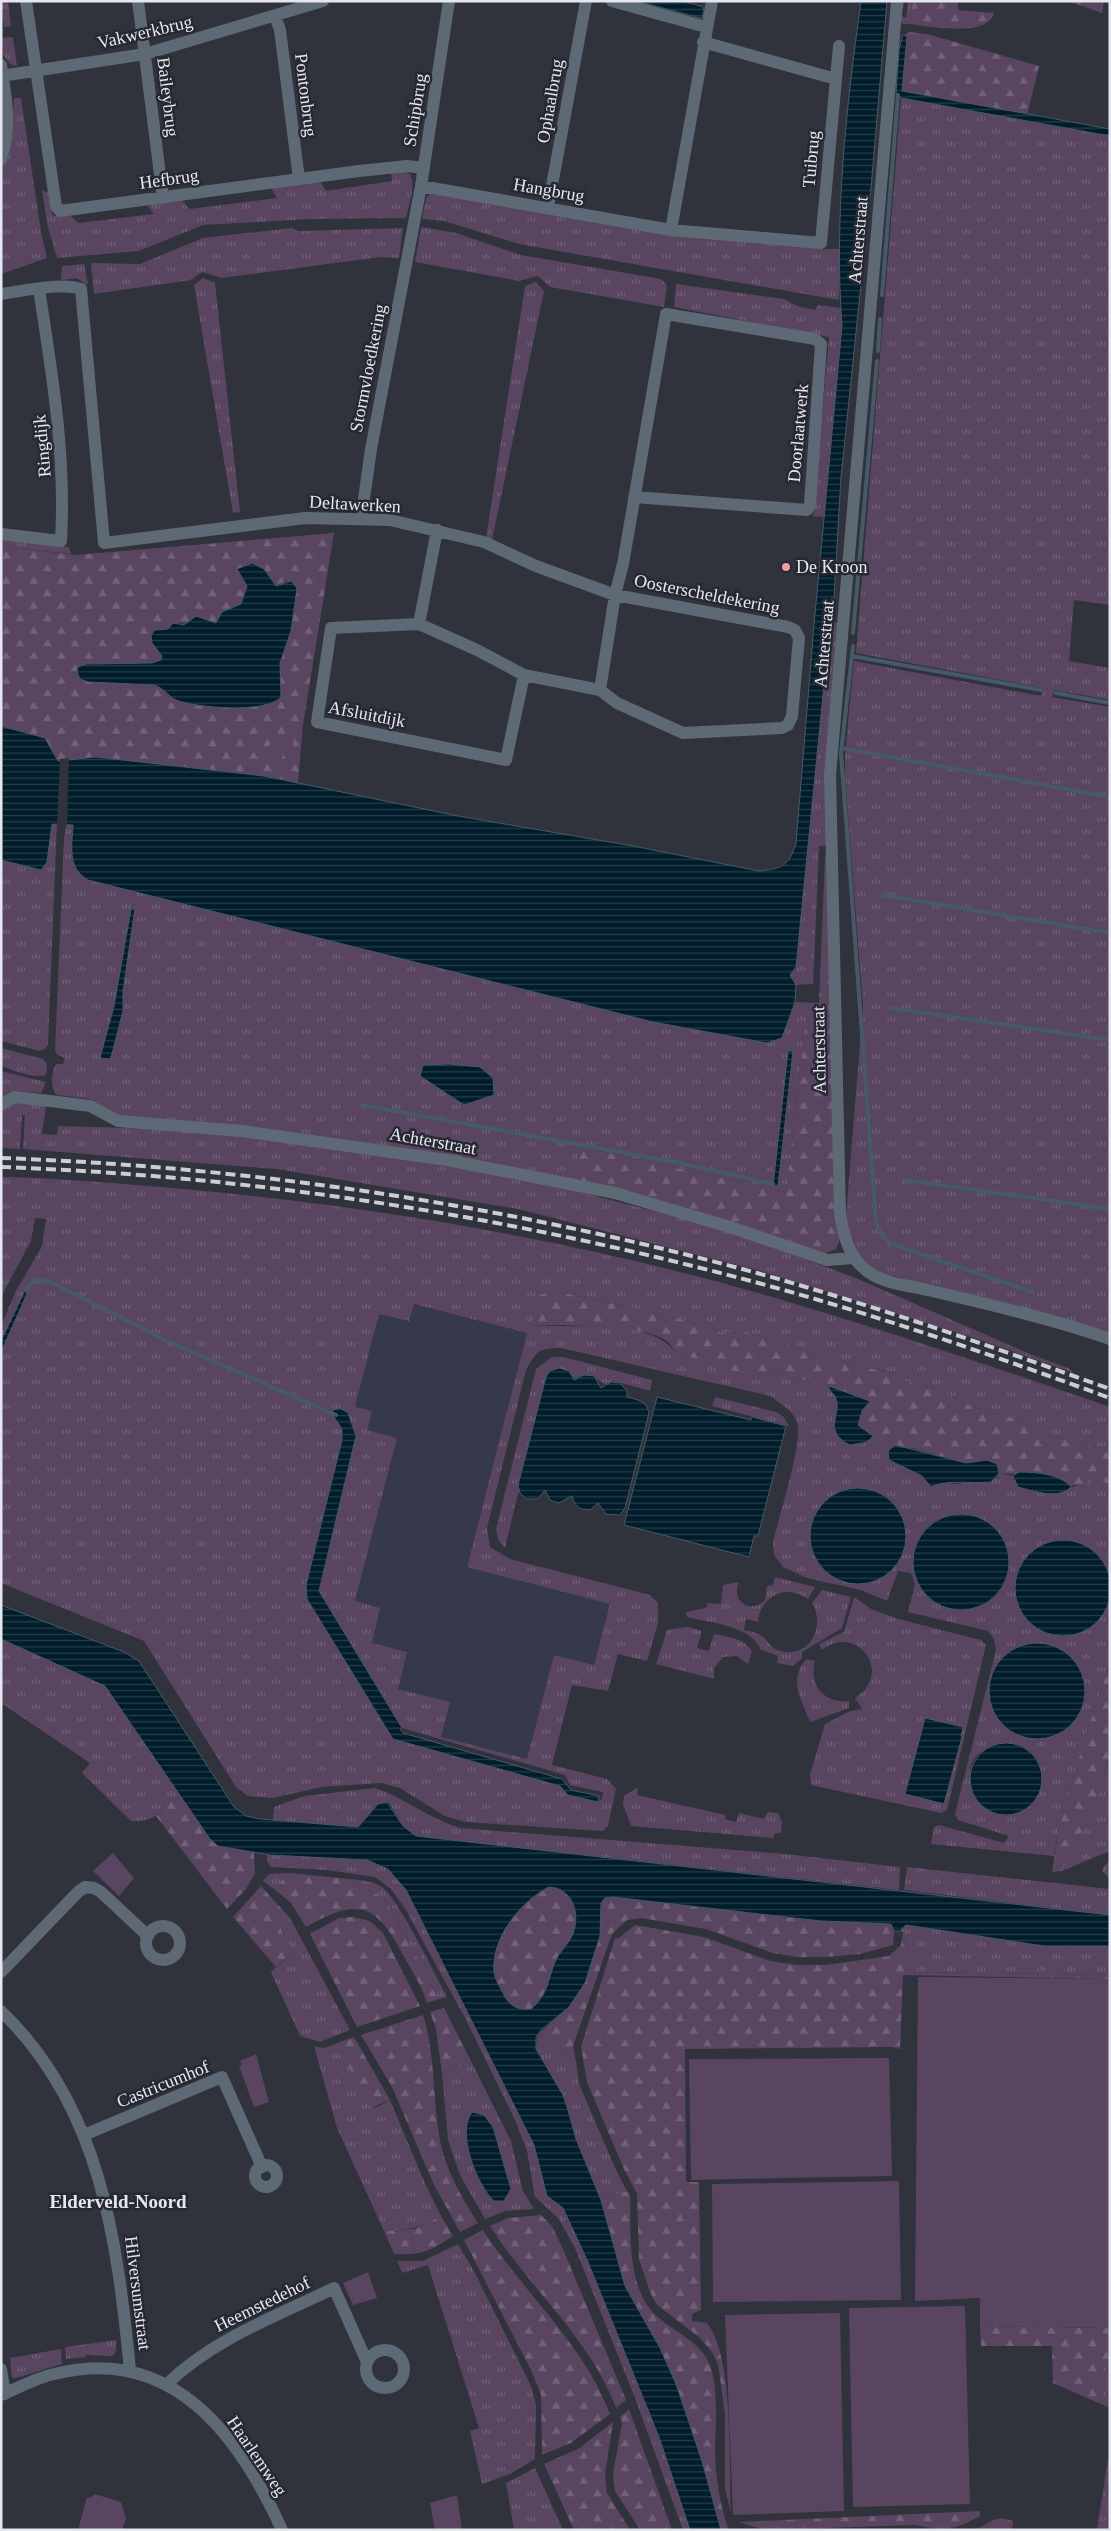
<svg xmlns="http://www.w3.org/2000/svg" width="1111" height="2531" viewBox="0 0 1111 2531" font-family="'Times New Roman',serif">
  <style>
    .built { fill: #363949 }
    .grass { fill: url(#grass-tufts); fill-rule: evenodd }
    .forest { fill: url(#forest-firs); fill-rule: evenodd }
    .park { fill: #594560 }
    .water { fill: url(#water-rules); stroke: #455a66; fill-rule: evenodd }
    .pier { fill: #30323c }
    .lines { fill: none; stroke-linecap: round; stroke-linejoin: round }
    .stream { stroke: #455a66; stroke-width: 4 }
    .minor { stroke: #5e6976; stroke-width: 12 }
    .tertiary { stroke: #5e6976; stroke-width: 12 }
    .rail { stroke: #cbcdd5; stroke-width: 4; stroke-dasharray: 10 5; stroke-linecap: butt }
    .poi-dot { fill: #f49b9f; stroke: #262832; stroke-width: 2 }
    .labels { text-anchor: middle; stroke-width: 5; stroke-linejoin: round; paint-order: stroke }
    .street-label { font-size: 18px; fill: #e5e7ee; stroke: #262832 }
    .poi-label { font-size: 18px; fill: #e5e7ee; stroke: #262832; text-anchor: start }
    .neighbourhood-label { font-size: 19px; font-weight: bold; fill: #e5e7ee; stroke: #262832 }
  </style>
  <defs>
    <pattern id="grass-tufts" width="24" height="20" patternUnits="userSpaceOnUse" patternTransform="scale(1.25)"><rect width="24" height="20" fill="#594560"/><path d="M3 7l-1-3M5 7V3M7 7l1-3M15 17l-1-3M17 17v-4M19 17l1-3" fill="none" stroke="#716077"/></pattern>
    <pattern id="forest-firs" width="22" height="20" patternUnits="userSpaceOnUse" patternTransform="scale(1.25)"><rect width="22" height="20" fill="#594560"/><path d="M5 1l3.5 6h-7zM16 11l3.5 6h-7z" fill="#716077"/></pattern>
    <pattern id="water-rules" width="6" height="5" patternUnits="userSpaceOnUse" patternTransform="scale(1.25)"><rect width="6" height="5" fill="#011d2b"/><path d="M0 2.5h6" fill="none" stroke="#263e4a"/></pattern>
  </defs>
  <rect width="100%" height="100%" fill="#30323c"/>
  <path class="built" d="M413,1304l114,29 -60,234 143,37 -16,61 -40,-10 -27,105 -87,-23 9,-35 -51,-13 -26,-46 -17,-42 42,-163 -30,-8 -12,-23 24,-93z"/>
  <path class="grass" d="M1,1h7l3,25 -7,1z
    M900,1h4l-2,15 4,2 2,-17h5l-3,23h-7l-4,-4z
    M10,37l3,1 4,28 -6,-1 -8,-10 -1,-17z
    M14,98h7l20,134 6,26 -46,16v-106l11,-31z
    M901,98l209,38v469l-36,-5 -5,61 41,7v32l-55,-10 -3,7 58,10v629l-239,-66c-17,-16 -21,-33 -25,-54l17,-210 -18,-228v-23l9,-94 187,35 2,-8 -187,-35z
    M391,171c5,0 11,-2 16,1 12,6 1,35 -1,46l-94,1 -109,6 -64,26 -82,7 -9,-30 -6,-38 6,3 5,23 17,-1 8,8 76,-9 -7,-9 35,-5 7,9 88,-11 -6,-10 49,-7 6,10 66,-10z
    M430,194l391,55h19l-1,51 -320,-56 -75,-23 -22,-2 4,-21z
    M421,227l35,6 65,22 140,24 6,6 -3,22 -114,-20 -12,-11 -19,5 -104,-19z
    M292,228l6,3 105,-3 -4,30 -18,-1 -160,21 -19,-6 -11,8 -97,14 -3,-31 49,1 63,-26z
    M84,264l4,20h-3l-8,-6 -16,2 1,-14z
    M203,278l12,5 25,229 -7,1 -39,-228z
    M536,282l8,9 -52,249 -6,-2 39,-252z
    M676,284l108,15 13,7 18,4 3,-5 23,3 1,19 -17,190 -12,-1 16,-179 -155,-30z
    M1,539l68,8 2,7 -70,-8z
    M829,621l9,2 -10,222 -9,1 -6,138 -17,1 -6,-10 6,-8z
    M57,823l-9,220 -2,5 -6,3 -39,-10v-181l40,10 6,-8 5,-38z
    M67,823l6,1 -1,37 712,172 11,-31 24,1 -14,23 -19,166 -204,-45 -14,35 -445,-64 -33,-19 -33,-4c-7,-6 -6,-23 -1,-31h7l2,-6 -7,-3 -3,-4 9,-213zM135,908l-12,83 -23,67 14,-52 16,-91 1,-6zM793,1051l-15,135h-5l15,-134z
    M1,1048l42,11 4,5 -1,11c-13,4 -33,-4 -45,-10z
    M1,1071l45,11 -5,11 -28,-2 -12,7z
    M15,1102l31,4 -4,28 15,1 1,-9 141,4 198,26 171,33 163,42 127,48 172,75 38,14 6,5 -97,-34 -220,-69 -239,-61 -242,-40 -253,-20 2,-34h-3l-2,34 -19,-1v-37z
    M1,1177c61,1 122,7 183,12 195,18 389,51 578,105 117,34 232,73 348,113v45l-4,-3 -67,-15 -11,-12 -53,-14 -37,-19 -34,-8 -11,-9 -41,-6 -106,-34 -24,1 -51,-17 -116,-25 -24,34c38,4 119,-8 144,27l82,27 24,-9 12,7 36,9v4c13,10 7,24 5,38 5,16 24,22 37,11l17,12 1,9 33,16 9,11 10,-5 15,2 41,-6 2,-5 14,3v4l58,8 20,-9 19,5v94l-2,-6 -41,-31 -18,1 58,66 3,-9 -1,67 -24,71 -26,89 -5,30 -123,-12 3,-17 5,-2 65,18 5,-7 -51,-16 -3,-6 41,-164 -2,-11 -6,-8 -80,-19 7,-28 -4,-11 -13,-2 -11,30 -26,-11 -54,-12 -24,-11 -9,-12 -1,-13c5,-23 31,-102 24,-120 -4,-12 -18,-19 -27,-26l-209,-48c-23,0 -24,3 -35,22l-39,158 3,19 20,12 140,36 8,8v20l-11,38 -29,-7 -10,37 -36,-6 -20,80 55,14 9,10 -8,37 -6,5 -137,-9 -20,-6 -45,-28 -19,-5 -59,4 -49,11 -25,-2 -12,-9 -92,-146 -143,-58v-231l25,-56 2,-11 -27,56v-15l15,-35 26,-45 4,-27 -11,-1 -4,23 -30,56zM414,1304l113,29 -60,234 143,37 -16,61 -40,-10 -27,104 -86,-22 9,-35 -52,-13 9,-37 -35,-9 8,-35 -25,-7 42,-163 -30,-8 5,-19 -17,-4 24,-93 30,7zM335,1417l21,20 -37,154 83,137 163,47 5,10 33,7 -1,7 -4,3 -30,-7 -8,-9 -167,-47 -86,-140 -1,-14 36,-145v-11zM885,1496c32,26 23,74 -16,87l-47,-15c-11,-15 -13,-31 -8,-49zM983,1520c16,10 26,24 26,43 -1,63 -101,62 -93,-5 2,-13 3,-20 12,-31zM1030,1644c23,-2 41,8 52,29zM1013,1743c64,18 6,107 -33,58 -11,-13 -17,-39 3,-50 8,-5 21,-6 30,-8z
    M552,1357h11l89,23 -2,11 -36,-10 -9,3 -8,-5 -18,-3 -3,3 -4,-3 -22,-5 -4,6 -41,171 -7,-9 -2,-10 40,-160z
    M715,1397l61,15 8,5 5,9 -77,-20z
    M775,1577l40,10 -7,12c-22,-16 -48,-3 -50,23l-12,-3 -2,11c5,1 11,2 15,4 8,4 11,14 21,17 30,8 46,-25 32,-48l10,-13 29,7 -9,31 -40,24v6l-9,8 -16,-3 1,-7 -17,-6c-10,-25 -51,-27 -74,-33l-1,-5 20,-4 2,-5 13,1 2,-19 16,-3c-9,19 12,33 26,18l2,-14 6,-1z
    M854,1597l17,12 27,10 83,21 5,5 -39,165 -6,3 -130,-28 -1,-11 15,-50 25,-13 12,-2 -7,-11c39,-24 3,-76 -33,-48l-3,-6 25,-12z
    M687,1627l15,4 -5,17 12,3 5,-17c14,3 30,4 38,17l-4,13 -11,-8 -14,1 -9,11v11l-58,-15 11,-34z
    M1,1639l104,47 76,110 -18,9 -1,7c-11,7 -18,10 -31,9l-49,-48 8,-10 -89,-60z
    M806,1659l9,2c-7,24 10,43 34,40v7l-39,14c-9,-24 -22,-41 -4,-63z
    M1110,1754v97l-48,20 32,-63z
    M638,1787l-1,8 88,20v4l11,3 3,-9 25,6 4,-7 10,1 4,9 -1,11h-6l-2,5 -142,-12 -8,-22 1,-8z
    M375,1788c30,10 56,32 86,40l324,26 115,13 -1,23 -483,-54 -13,-10 -14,-24 -11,2 -19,23 -86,-6 1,-14 30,-11z
    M267,1854l100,6 21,9 18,21 128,255 13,51 16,12 25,54 71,175 31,93h-7l-48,-132 -60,-150 -17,-30 -23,-21 -8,-46 -11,-29 -51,-104 -59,-108 -15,-21 -16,-12 -48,-7 -56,-3 -4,-6z
    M1110,1861v18l-8,-8 1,-4z
    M907,1867l203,22v26l-206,-25z
    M289,1873l-15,16 -11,-8 6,-7z
    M349,1879c12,1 23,2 33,8 16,11 54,89 65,110l-8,2 -54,-100z
    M290,1918l60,112 -30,12 -20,-6 -29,-64 22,-19 -12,-23v-6z
    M906,1925l138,21h66v29l-196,-3 -11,-40 -3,-1z
    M538,2035l28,19 11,13 2,17 37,86 11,21 -26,9 -25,-61 -8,-29 -32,-61z
    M340,2042l5,14 30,52 15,-8 34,81 17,35c-18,12 -35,14 -57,15l-47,-103 -23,-82 10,2z
    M471,2061l40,80 12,50 11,18 -29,2 -20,8 -25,-44 -12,-35 -6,-67zM484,2115l9,12 18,62 -23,6 -13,-24 -8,-34z
    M458,2244l17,29 56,113 5,19 -1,54 -25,15 -28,10 -12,-53 9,-3 -51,-163 -26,8 -5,-12h26z
    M116,2340v11l-3,5 -27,-1v2l-20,2 -1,-12z
    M61,2349l1,15c-10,2 -44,15 -50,14l-2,-20z
    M1103,2363h7v45l-7,-3z
    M1110,2446v84l-13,-1z
    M535,2468l28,62h-49l-8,-47z
    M1002,2518l11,3 -1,9h-37l18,-10z"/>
  <path class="forest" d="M913,1h45v9l36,3c-6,25 -65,13 -84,11z
    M1068,1h36l-2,12z
    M908,32l19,2 112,32 -12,50 -125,-25 3,-56z
    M334,533l-31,192 -5,58 -34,-7 -168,-19 -38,4 -13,-23 -44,-12v-180l74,9zM237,569h27l12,17 10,-5 11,7 -6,43 -11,32 1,34 -5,5 -15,4 -71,-2 -17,-5 -11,-12 -20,-3 -56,-20 66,-1 9,-3 1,-4 -5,-6 16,-27 43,1 6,-12 19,-8 6,-18z
    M825,856h3l12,383 -4,10 -11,4 -257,-71 14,-35 204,45 19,-166 14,-23z
    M555,1291l116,25 51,17 24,-1 106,34 41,6 11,9 34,8 37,19 54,14 10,12 67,15 4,3v32l-19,-5 -5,4 -15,3c-16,-16 -53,-10 -72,-13l-1,-5 -11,-8 -21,3 -54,-15 -20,-1 -4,4 -17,-12 1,-3 -14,-11 4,-14 8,-9 -41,-16 -36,-9 -12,-7 -24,9 -82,-27c-2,-3 -4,-7 -7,-10 -19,-18 -109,-17 -137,-17l8,-30z
    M1110,1663v91l-16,54 -32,63 -10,1 7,-46 26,-89z
    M181,1796l29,43 8,7 36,6 1,21 -9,16 -19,20 -71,-93 6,-4 1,-7z
    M289,1873l60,6 36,20 54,100 -12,4c-5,-17 -15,-32 -24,-48 -27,-52 -45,-58 -97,-28l-15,-24 -17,-14z
    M261,1886l29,32 -9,6v6l12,23 -17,14 -43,-50z
    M549,1887c25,1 32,29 23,49 -5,10 -13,16 -17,26 -8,20 -6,31 -24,47 -13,2 -23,-4 -28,-16 -4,-7 -8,-14 -9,-22 -3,-33 27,-70 55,-84z
    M612,1897l209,24 70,3 3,7 -1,14 -33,9 -34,3h-28l-26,-4 -66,-24 -65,-11 -14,2 -15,14 -39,112 4,21 -11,-13 -28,-19 19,-18 28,-34 15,-47 1,-33 4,-5z
    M353,1917l17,4 13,12 37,73 -63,21 -47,-93 29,-16z
    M635,1925l69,12 66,24 27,4h29l63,-9 12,-11 2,-13 11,40 196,3v4l-207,-4 -3,74 -8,-2 -207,2 1,133h13l2,128 -9,4v7l15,2c27,33 22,144 24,190l-6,-24v-76l-7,-49 -6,-12 -13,-15 -42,-32 -7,-13 -11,-33 -2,-65 -14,-27 -36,-85 -6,-35 34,-109h4z
    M444,2008l27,53 -29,12 -6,-44 -6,-17z
    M423,2015c13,41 9,83 17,125 5,29 22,58 38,83l-18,9 -26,-47 -42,-98 -31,-52z
    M354,2037l36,63c-15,4 -15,13 -29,0l-21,-58z
    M627,2191l3,5c1,34 -3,86 21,114 17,21 51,29 60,58 8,28 4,58 4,87 1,25 5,51 14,75h-8l-19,-69 -26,-77 -16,-36 -35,-62 -6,-16 -18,-70z
    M541,2215l11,11 11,23 63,151 -10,8c-26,-70 -87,-120 -126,-182l18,-8z
    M441,2216l12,20c-23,15 -31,19 -59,18l-10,-23 31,-2z
    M483,2230c40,62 100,113 127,184l-39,29 -29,12 -1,-60 -10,-25 -67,-130z
    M980,2326l130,2v35l-7,1v41l-50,-22 -1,-37h-71z
    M629,2409l43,121h-32l-25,-39 -2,-17 9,-51 -2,-6z
    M613,2422l-8,52 2,19 23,37h-56l-30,-66 34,-15z
    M980,2511v5c-27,15 -35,15 -65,9l-151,5 -25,-8z"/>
  <path class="park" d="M273,738h19l2,10 -9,2 -5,13h-8c-3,-10 -5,-16 1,-25z
    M113,1853l21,25 -15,18 -26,-25z
    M918,1977l192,2v349l-130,-2v-28l-65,3z
    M256,2054l13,48 -15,5 -15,-41 3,-1 -2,-4z
    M889,2058l3,118 -201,4 -2,-121z
    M899,2181l2,119 -188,2 -1,-118z
    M368,2272l9,26 -24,7 -10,-22z
    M965,2306l5,198 -117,3 -4,-199z
    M840,2313l4,198 -111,4 -8,-200z
    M95,2494l26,8 5,17 -4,11h-44l9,-33 3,1z
    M457,2495l5,35h-27l-5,-27z"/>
  <path class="water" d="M636,1h47l20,6 1,5 -3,6z
    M861,1h26l-16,187 -30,289 -7,121 -3,1 -2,7 -7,6 8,13 -34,342 -6,8 6,10 -1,17 -13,36 -15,5 -114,-21 -565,-142c-21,-12 -16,-34 -15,-55l-21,-1 -5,38 -6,8 -40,-10v-134l44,12 13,23 38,-4 168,19 194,40 175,30 126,25c23,-2 30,-5 37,-28l18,-218 28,-299c-8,-108 4,-217 19,-325z
    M903,34l4,3 -5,54 208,38v7l-209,-38 -5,-4 3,-44z
    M252,563l12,6 12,17 15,-5 6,7 -6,43 -11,32 1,34c-15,17 -84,11 -105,3 -8,-4 -12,-12 -22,-15l-66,-3 -8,-3 -3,-7 1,-5 8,-3 66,-1 9,-3 1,-4 -10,-13 -1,-8 4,-5 13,-1 5,-6 11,2 12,-9 20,7 6,-11 19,-8 6,-18 -10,-17z
    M135,908l-12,83v20l-11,43 -2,5 -10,-1 14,-52 17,-97z
    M788,1051h5l-15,135h-5z
    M449,1064l31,3 13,11 1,17 -30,10 -44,-29 3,-11z
    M28,1284l-2,12 -25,56v-11z
    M559,1368l10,3 5,9 10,-5 10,1 7,12 10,-6 9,1 7,8v6c11,3 19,3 22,16l-24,95 -5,7 -14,-1 -8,-11 -8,7c-12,0 -15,-4 -18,-14l-13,7 -9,-3 -5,-10 -7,9h-12l-6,-6 -2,-8 28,-108 4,-6z
    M829,1386l41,15 -8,10 -4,14 15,11 -6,6 -17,3c-34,-16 2,-39 -21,-55z
    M657,1397l94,23 1,-3 34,9 -28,110h-4l-5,21 -125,-32z
    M340,1408l8,5 8,23 -37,155 83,137 -2,1 3,4 159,46 9,11 28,6 -1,6 -30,-7 -8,-9 -167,-47 -86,-140 -1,-14 36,-145v-11l-10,-15 1,-4z
    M895,1445l71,18 21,-3 10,4 2,9 -8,9c-18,2 -46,-3 -60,5l-9,-11 -33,-16 -1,-9z
    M1019,1472c16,0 42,2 52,15 -12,13 -38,4 -53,0l-5,-11z
    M810 1536a48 48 0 1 1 96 0a48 48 0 1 1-96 0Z
    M913 1562a48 48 0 1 1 96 0a48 48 0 1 1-96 0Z
    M1015 1588a48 48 0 1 1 96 0a48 48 0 1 1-96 0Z
    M1,1605l123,47 15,9 95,146 12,9 14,3 98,8 20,-23 9,-2 16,24 13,10 694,79v31h-66l-138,-21 -6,6h-6l-3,-7 -70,-3 -209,-24 -7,1 -4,5 -1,33 -15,47 -16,24 -28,23 -5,7v12l27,46 5,15 8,29 25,61 24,86 35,62 16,36 26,77 19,69h-31l-31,-93 -71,-175 -25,-54 -16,-12 -13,-51 -128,-255 -18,-21 -21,-9 -97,-5 -52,-9 -8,-7 -105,-153 -104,-47zM549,1887c25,1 32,29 23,49 -5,10 -13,16 -17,26 -8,20 -6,31 -24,47 -13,2 -23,-4 -28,-16 -4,-7 -8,-14 -9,-21 -3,-34 27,-71 55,-85z
    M989 1691a48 48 0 1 1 96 0a48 48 0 1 1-96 0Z
    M925,1718l38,9 -2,9 1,1 -18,67 -39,-10z
    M970 1779a36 36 0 1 1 72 0a36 36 0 1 1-72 0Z
    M472,2112l12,3 9,12 18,62 -7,12h-10c-17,-16 -38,-68 -22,-89z"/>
  <path class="pier" d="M69,758l-2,67h-10l3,-66z"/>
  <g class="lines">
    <path class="stream" d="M882,295l16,-200
      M878,351l2,-32
      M853,633l24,-272
      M853,646l-12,107 35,469 5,12 10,10 142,48
      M852,656l189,34
      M1056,693l54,10
      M842,748l268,49
      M883,895l227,38
      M891,1008l219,32
      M362,1105l318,58 93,21
      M904,1180l206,29
      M26,1290l9,-11 18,4 112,57 171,75"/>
    <path class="minor" d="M26,1l30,205 4,5 299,-40 48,-5 17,2
      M138,1l25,197
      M612,1l94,26
      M897,1l-67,774 10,439c4,24 10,48 33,61 18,10 40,11 59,16 59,14 121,28 178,48
      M275,16l5,14 19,149
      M1,76l144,-22 178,-53
      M836,79l3,-33
      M421,186l250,44 150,13 15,-164 -133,-37
      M548,207l38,-206
      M671,230l41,-229
      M1,294c22,-3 61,-12 80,-5l23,254 201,-25 85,2 94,22 52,24 79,29 8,-31 43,-250 149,25 6,5 -11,161 -3,5 -173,-13
      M361,520l10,-71 50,-263 28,-185
      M1,534l60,7c5,-85 -9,-168 -22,-252
      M419,624l18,-94
      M524,675l-18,85 -189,-38 14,-94 88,-4 58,26 47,25 76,15 17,13 66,30 99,-5 6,-3 4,-9 7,-78 -4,-8 -7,-3 -173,-32 -15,95
      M1,1105l13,-8 36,4 40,5 28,15 124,10 205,29 168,33 118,35 94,32 27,-2
      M146 1943a17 17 0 1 1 34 0a17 17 0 1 1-34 0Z
      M1,1972l77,-80 7,-5 9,1 7,4 47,44
      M1,2011c100,96 116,229 129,359
      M84,2135l138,-58 40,90
      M255 2176a11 11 0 1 1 22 0a11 11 0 1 1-22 0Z
      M366 2369a19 19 0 1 1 38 0a19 19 0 1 1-38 0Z
      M1,2369l4,25
      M167,2384c46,-45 110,-68 167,-96l33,74
      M1,2395c17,-7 35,-17 53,-21 118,-30 185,61 228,156"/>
    <path class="tertiary" d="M1,65c5,32 11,62 0,94"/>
    <path class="rail" d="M1,1158c255,9 510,48 756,115 119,33 236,74 353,116
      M1,1167c257,9 513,50 761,117 118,32 233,72 348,114"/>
  </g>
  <circle class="poi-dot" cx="786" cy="567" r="5"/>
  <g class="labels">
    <g class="street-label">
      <text transform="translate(145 32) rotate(-13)" y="6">Vakwerkbrug</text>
      <text transform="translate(306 95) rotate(83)" y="6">Pontonbrug</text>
      <text transform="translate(168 97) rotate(83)" y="6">Baileybrug</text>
      <text transform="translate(550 101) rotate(-80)" y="6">Ophaalbrug</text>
      <text transform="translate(415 110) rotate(-81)" y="6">Schipbrug</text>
      <text transform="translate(811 159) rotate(-85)" y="6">Tuibrug</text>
      <text transform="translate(169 179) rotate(-8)" y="6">Hefbrug</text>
      <text transform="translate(549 190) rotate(10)" y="6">Hangbrug</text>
      <text transform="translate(858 240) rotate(-85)" y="6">Achterstraat</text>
      <text transform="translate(368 368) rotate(-79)" y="6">Stormvloedkering</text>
      <text transform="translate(798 433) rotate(-85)" y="6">Doorlaatwerk</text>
      <text transform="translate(42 446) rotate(-95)" y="6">Ringdijk</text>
      <text transform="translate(355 504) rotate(3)" y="6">Deltawerken</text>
      <text transform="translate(707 594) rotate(11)" y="6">Oosterscheldekering</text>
      <text transform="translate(824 644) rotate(-85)" y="6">Achterstraat</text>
      <text transform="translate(367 714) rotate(11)" y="6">Afsluitdijk</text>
      <text transform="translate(819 1050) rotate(-91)" y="6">Achterstraat</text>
      <text transform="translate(433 1141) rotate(10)" y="6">Achterstraat</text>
      <text transform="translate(163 2084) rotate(-22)" y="6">Castricumhof</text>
      <text transform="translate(138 2293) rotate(83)" y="6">Hilversumstraat</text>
      <text transform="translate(262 2304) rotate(-26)" y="6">Heemstedehof</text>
      <text transform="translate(257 2456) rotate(56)" y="6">Haarlemweg</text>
    </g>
    <g class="poi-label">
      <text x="796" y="573">De Kroon</text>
    </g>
    <g class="neighbourhood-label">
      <text x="118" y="2208">Elderveld-Noord</text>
    </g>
  </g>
  <rect width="1111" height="2531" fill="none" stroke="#e5e7ee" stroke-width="5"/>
</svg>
